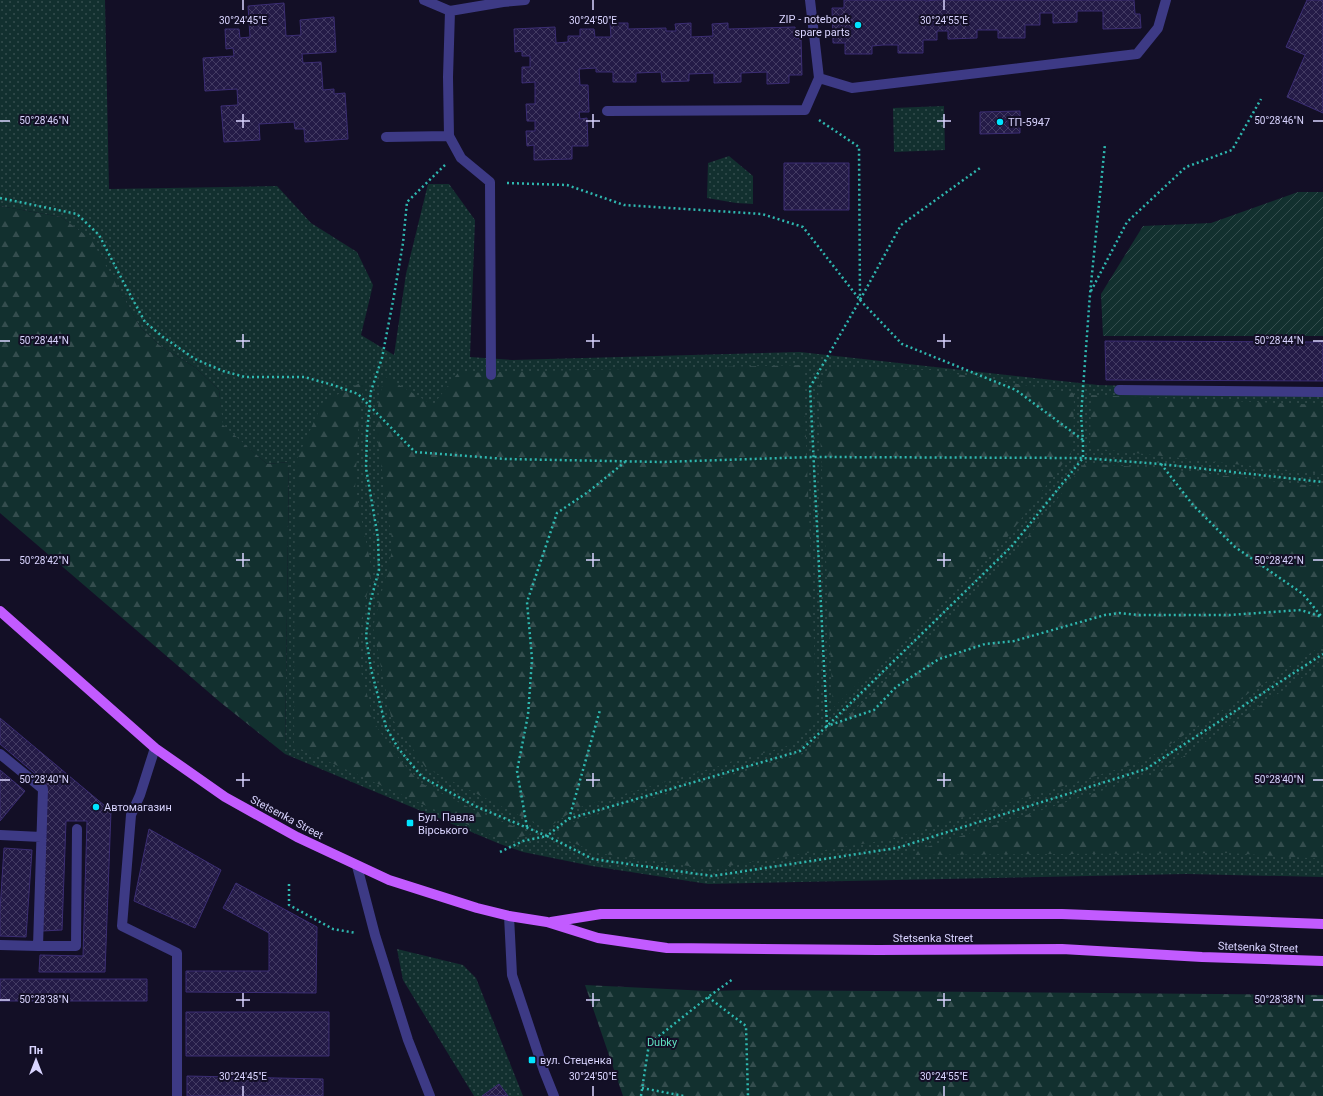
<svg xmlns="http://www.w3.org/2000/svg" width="1323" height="1096" viewBox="0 0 1323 1096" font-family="Roboto,sans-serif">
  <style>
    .grass { fill: url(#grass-dots) }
    .forest { fill: url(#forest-firs) }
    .garden { fill: url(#garden-furrows) }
    .building { fill: url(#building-cross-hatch); stroke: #3b2d73 }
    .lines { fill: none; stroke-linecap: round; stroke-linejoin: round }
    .path { stroke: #2fb8b0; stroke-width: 2.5; stroke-dasharray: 2 3; stroke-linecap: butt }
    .minor { stroke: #3d3a85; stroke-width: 10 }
    .major { stroke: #c25bff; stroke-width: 10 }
    .ticks { fill: none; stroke: #d9d4ff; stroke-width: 1.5 }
    .poi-dot { fill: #00e5ff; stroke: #130f26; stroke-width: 1.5 }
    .labels { text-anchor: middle; stroke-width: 4; stroke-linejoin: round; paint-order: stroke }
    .poi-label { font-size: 11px; fill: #d9d4ff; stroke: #130f26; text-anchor: start }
    .street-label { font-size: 11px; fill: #d9d4ff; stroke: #130f26 }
    .park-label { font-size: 11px; fill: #5fe0c0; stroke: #130f26 }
    .ticks-label { font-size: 10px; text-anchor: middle; fill: #d9d4ff; stroke: #130f26; stroke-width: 4; stroke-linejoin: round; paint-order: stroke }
  </style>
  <defs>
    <pattern id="grass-dots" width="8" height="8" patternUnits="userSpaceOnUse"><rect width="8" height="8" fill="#12302f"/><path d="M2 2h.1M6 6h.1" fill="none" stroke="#344d4e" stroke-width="1.8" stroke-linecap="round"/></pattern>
    <pattern id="forest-firs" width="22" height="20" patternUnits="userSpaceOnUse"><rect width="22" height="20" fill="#12302f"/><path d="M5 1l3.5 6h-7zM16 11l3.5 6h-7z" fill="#344d4e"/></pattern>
    <pattern id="garden-furrows" width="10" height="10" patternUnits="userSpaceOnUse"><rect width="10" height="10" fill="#12302f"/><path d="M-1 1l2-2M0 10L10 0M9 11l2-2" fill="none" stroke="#344d4e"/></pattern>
    <pattern id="building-cross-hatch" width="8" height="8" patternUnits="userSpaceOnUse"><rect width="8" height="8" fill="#241b47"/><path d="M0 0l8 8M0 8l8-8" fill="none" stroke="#433b63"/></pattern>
  </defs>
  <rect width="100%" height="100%" fill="#130f26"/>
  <path class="grass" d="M0,0h105l4,189 168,-3 34,37 46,29 16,33 -12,50 33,20 12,-81 22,-90h21l26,36 -5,137 42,3 288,-8 298,33 225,6v486l-136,-3 -479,10 -116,-18 -69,-14 -23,-8 -215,-90 4,-292 -22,2 -45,-39 -3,-35 -23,-22 -37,-23 -19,-18 -50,-88 -29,-22 -61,-11z
    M944,106l1,44 -51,2 -1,-44z
    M729,156l24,20v28l-17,-1 -29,-5 1,-35z
    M397,949l66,16 13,13 47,118h-15l-9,-12 -17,12h-8l-71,-116z"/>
  <path class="forest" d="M0,206l61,11 30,22 49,88 19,18 37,23 23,22 4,35 44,39 22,-2 -4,292 -65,-52 -220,-189z
    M803,365l14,352 -23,27 -217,64 -31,21 -120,-61 -35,-51 -18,-90 20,-80 -18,-126 9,-45 49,29 25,-32z
    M831,368l100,2 143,23 -1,57 -67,89 -173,169 -15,-320z
    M364,381l-5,37 -4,70 17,82 -14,66 3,36 14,52 16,25 28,33 55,28 58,24 -28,7 -210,-95 1,-283 28,-61z
    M1091,395l232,10v69l-233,-26z
    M1085,463l90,7 148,17v158l-179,116 -252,78 -182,30 -113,-16 -42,-18 14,-12 234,-69 64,-55 149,-147z
    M1323,664v195l-94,-6 -327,2 258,-83z
    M585,985l123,6 40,-1 575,5v101h-700z"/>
  <path class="garden" d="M1298,192h25v144h-220l-2,-42 42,-68 68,-3z"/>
  <path class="building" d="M844,0h81v1l12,-1h197l1,14h5l1,14 -38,1v-18h-26v11l-24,1v-10h-13v12h-15v13h-27v-8h-21v8l-29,1v-8h-11v9h-14v13h-25v-8h-15l-11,1v8h-27v-11h-12l-1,-35h12z
    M1307,0h16v113l-36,-16 18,-42 -19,-8z
    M284,3l2,33 15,-1 -1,-15 34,-3 2,35 -34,2 1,9 18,-1 2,28 11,-1v5l11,-1 3,46 -43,3 -1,-13h-9l-1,-7 -35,2 1,16 -36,2 -3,-36 17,-1 -1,-16 -32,2 -2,-33 31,-2 -1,-8 -7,1 -1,-20h14l1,9 10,-1 -2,-31z
    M610,23h18v6l38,-1v3h10l-1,-7 16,-1v14l22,-1 -1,-12 16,-1v6l67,-2 1,12 5,-1 1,37h-13v8l-22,1v-12l-26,1v9l-27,1v-10l-25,1v7l-27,1 -1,-10 -25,1v9h-23v-10h-17v-4l-17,1 1,16h8l1,27h-10l1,7 7,-1 1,28h-16v13l-38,1v-15l-7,1 -1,-15h9v-10h-8l-1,-17h9v-22l-13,1v-16h8v-11h-8v-5l-7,1 -1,-23 41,-2 1,16 12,-1v-6h12v-7h14l1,8h16z
    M1020,111v22l-40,1v-22z
    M784,163h65v47h-65z
    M1105,341l218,1v39l-217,-1z
    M0,718l111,93 -6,161h-66l1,-17 43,1 4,-135h-21l-4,109 -20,1 4,-148 -46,-39z
    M0,770l25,21 -25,30z
    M149,829l72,41 -26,58 -61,-27z
    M4,848l28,2 -6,87 -26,-1v-26z
    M236,883l81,44 -1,66 -130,-1v-21h83v-38l-46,-25z
    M0,979h147v22h-147z
    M186,1012h143v44h-143z
    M187,1076l136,3v17h-136z
    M499,1084l9,12h-26z"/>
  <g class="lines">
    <path class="path" d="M819,120l40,27 1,153 -50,87 17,339 47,-16 22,-23 43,-28 46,-15 29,-3 91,-26 14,-2 19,2h91l72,-5 21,7
      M445,165l-38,37 -4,41 -10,58 -11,57 -11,33 -4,41 -1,36 12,70 1,32 -9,33 -4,34 5,32 15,58 12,21 24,29 53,29 72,30 21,-17 232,-68 27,-25 185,-180 71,-88v-18l-2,-24 9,-122 15,-150
      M507,183l60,2 57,20 138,9 41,13 57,73 41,-75 79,-57
      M0,198l77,16 22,21 27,52 19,35 18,15 32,22 28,12 22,6h59l29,8 25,9 57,58 91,7 156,3 151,-5 270,1 77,6 163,18
      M1091,291l36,-69 59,-55 46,-17 29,-51
      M860,300l42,44 114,46 67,50
      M1161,464l32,41 42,42 68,47 18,22
      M569,819l31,-109
      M527,827l-10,-56 11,-56 4,-56 -5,-57 30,-89 31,-21 37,-30
      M500,852l23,-11 24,-5 46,23 119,17 185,-28 249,-79 177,-115
      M289,884v21l44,24 23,4
      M708,997l38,29 2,70
      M642,1088l42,8
      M641,1096l8,-52 59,-47 25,-18"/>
    <path class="minor" d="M424,0l26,11 -2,66 1,59 12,22 29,24 1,193
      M450,11l53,-9 22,-2
      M819,78l33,10 285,-34 21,-26 8,-28
      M607,111l198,-1 14,-32 -9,-78
      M386,137l63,-1
      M1119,390l204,2
      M155,748l-15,47 -9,20 -9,111 55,27v143
      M0,754l43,35 -5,157 -38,-1
      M0,835l41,2
      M357,866l18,69 33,105 22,56
      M509,916l3,59 32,96 10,25
      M38,946h38l1,-117"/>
    <path class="major" d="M0,611l155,137 70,49 72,40 92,43 88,28 32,8 38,6 51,16 69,10 211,2 184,-1 140,8 121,4
      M551,922l50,-8h461l261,10"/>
  </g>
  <path class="ticks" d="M243,0v10M593,0v10M944,0v10M243,114v14M593,114v14M944,114v14M0,121h10M236,121h14M586,121h14M937,121h14M1313,121h10M243,334v14M593,334v14M944,334v14M0,341h10M236,341h14M586,341h14M937,341h14M1313,341h10M243,553v14M593,553v14M944,553v14M0,560h10M236,560h14M586,560h14M937,560h14M1313,560h10M243,773v14M593,773v14M944,773v14M0,780h10M236,780h14M586,780h14M937,780h14M1313,780h10M243,993v14M593,993v14M944,993v14M0,1000h10M236,1000h14M586,1000h14M937,1000h14M1313,1000h10M243,1086v10M593,1086v10M944,1086v10"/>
  <g class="poi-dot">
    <circle cx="858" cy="25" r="4"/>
    <circle cx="1000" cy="122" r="4"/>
    <circle cx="96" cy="807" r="4"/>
    <rect x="406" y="819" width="8" height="8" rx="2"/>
    <rect x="528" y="1056" width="8" height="8" rx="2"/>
  </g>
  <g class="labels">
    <g class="poi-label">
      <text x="850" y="23" text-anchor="end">ZIP - notebook<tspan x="850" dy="13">spare parts</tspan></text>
      <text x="1008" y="126">ТП-5947</text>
      <text x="104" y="811">Автомагазин</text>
      <text x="418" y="821">Бул. Павла<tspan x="418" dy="13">Вірського</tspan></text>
      <text x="540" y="1064">вул. Стеценка</text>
    </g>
    <g class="street-label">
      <text transform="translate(287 817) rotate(28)" y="4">Stetsenka Street</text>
      <text x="933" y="942">Stetsenka Street</text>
      <text transform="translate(1258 947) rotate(2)" y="4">Stetsenka Street</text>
    </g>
    <g class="park-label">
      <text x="662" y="1046">Dubky</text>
    </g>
  </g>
  <g class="ticks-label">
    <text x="243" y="24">30°24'45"E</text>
    <text x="593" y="24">30°24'50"E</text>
    <text x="944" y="24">30°24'55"E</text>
    <text x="44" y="124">50°28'46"N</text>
    <text x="1279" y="124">50°28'46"N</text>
    <text x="44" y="344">50°28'44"N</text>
    <text x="1279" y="344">50°28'44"N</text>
    <text x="44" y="564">50°28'42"N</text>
    <text x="1279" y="564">50°28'42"N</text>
    <text x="44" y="783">50°28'40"N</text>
    <text x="1279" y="783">50°28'40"N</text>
    <text x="44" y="1003">50°28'38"N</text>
    <text x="1279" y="1003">50°28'38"N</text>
    <text x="243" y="1080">30°24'45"E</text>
    <text x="593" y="1080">30°24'50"E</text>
    <text x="944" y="1080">30°24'55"E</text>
  </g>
  <g transform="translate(36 1060)" stroke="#130f26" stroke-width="3" paint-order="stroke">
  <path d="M0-3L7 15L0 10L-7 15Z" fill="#d9d4ff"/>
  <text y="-6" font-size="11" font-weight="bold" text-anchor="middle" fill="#d9d4ff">Пн</text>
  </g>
</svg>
